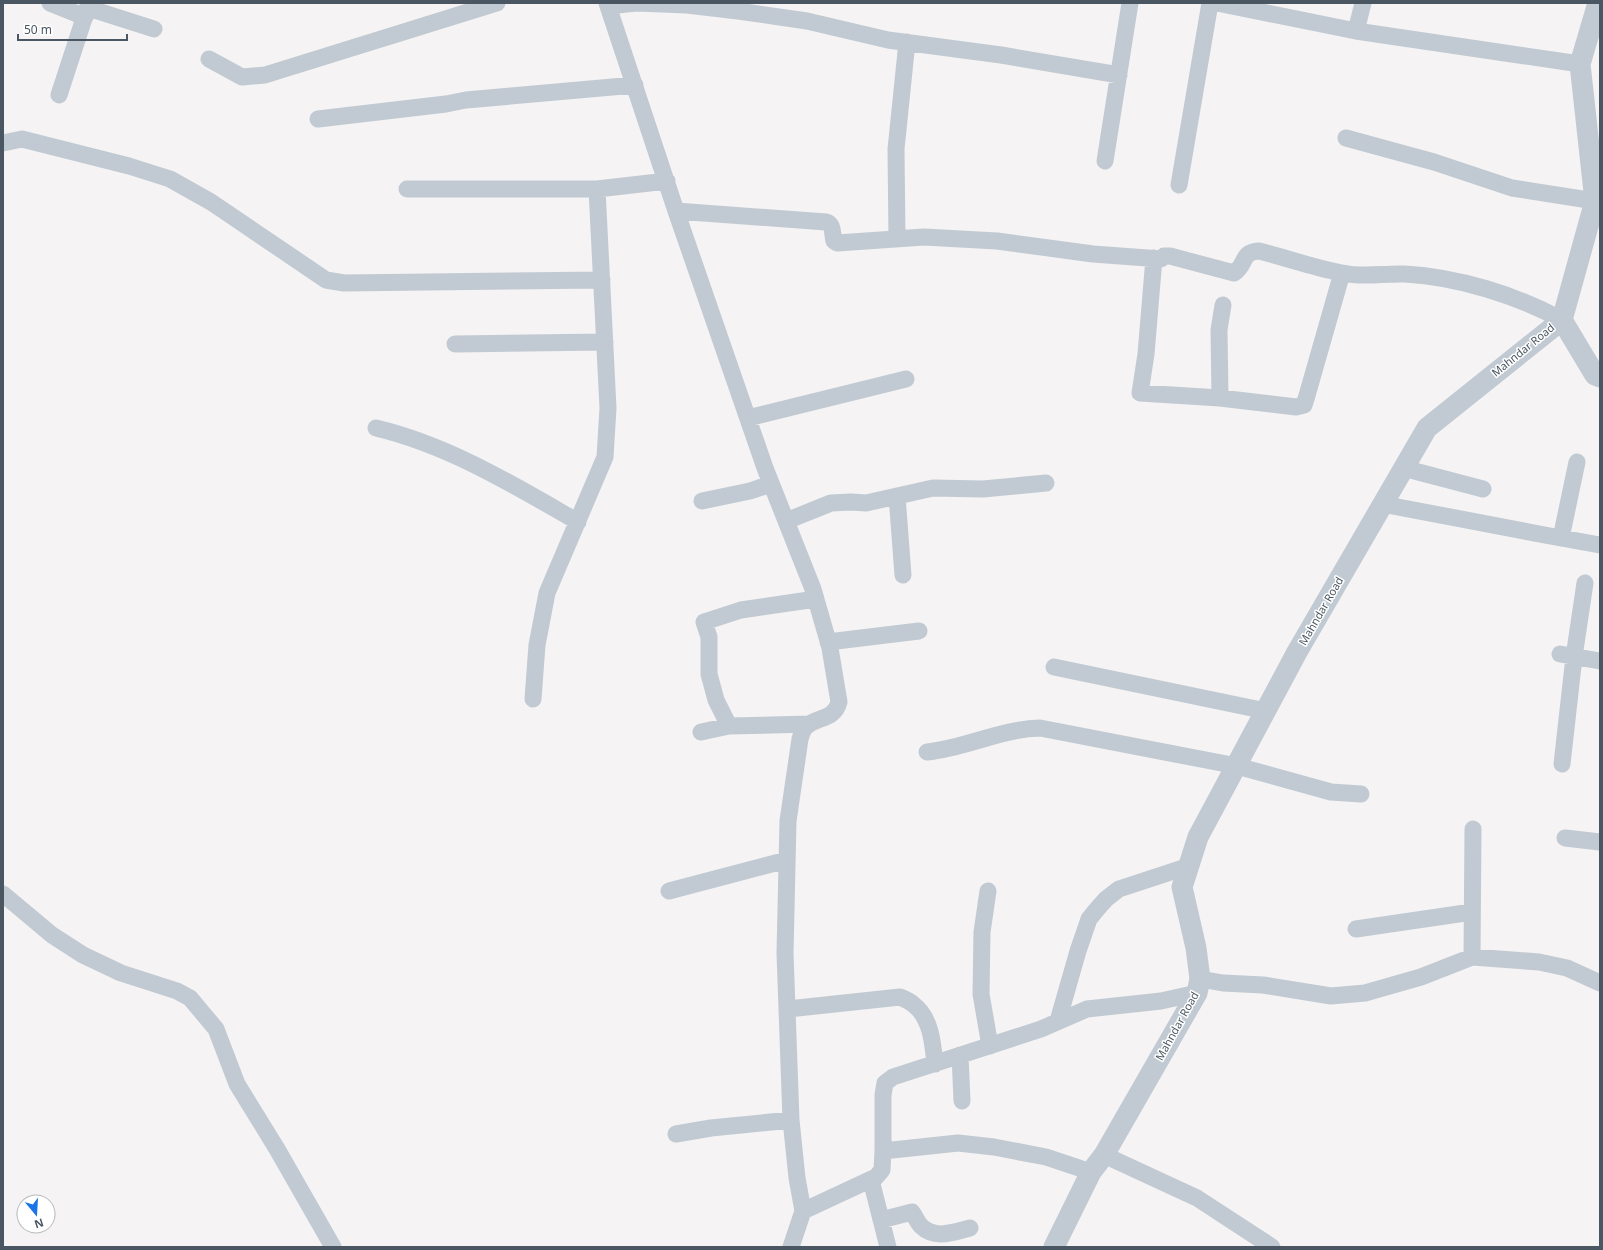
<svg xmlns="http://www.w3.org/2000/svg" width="1603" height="1250" viewBox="0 0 1603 1250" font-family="'Noto Sans',sans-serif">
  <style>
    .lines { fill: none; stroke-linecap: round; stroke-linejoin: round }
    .minor { stroke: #c1cad2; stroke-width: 17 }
    .tertiary { stroke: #c1cad2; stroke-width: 21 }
    .labels { text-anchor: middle; stroke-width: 3; stroke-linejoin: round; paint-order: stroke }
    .street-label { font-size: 11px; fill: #4a5661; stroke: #fff }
  </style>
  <rect width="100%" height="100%" fill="#f5f3f3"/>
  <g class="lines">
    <path class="minor" d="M50,3l35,14
      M607,3l69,208 89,257 48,121 17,59 9,54c-5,20 -26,14 -35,27 -2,3 -3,7 -4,10l-12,82 -3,132 6,167 6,58 6,33 -12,36
      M1217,3l139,28 224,33
      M608,6l28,-3 51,2 51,6 69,10 81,19 113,15 118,20
      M88,8l66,21
      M1356,31l7,-28
      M209,59l33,18 23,-2 232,-72
      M59,95l30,-92
      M318,119l128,-15 20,-4 169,-15
      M1346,138l88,24 78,26 83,13h5
      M3,143l19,-4 107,27 41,13 41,23 115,78 18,3 258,-3
      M1105,161l25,-158
      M1179,185l31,-182
      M407,189h190l70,-8
      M676,211l150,11c8,2 6,12 8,19l3,2 87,-6 73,4 96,13 68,5 3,-3h6l64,17c13,-8 6,-21 25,-22 28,7 55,17 83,22 23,5 41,0 63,1 53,3 111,21 157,46
      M897,239l-1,-90 11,-107
      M1154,258l-8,96 -6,39 80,5 76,9 8,-2 2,-6 36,-126
      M455,344l150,-2
      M1220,398l-1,-68 4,-25
      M748,418l158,-39
      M376,428c72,17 138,57 202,94
      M1403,468l80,21
      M897,496l6,79
      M702,501l48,-10 21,-7
      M1382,504l168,32 50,9
      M786,521l45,-18 20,-1 15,1 67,-15 50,1 63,-6
      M1561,538l16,-76
      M828,642l91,-11
      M1560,654l40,7
      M1054,667l212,44
      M533,699l4,-54 10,-52 58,-136 3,-49 -11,-219
      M729,726l-13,-26 -7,-26v-37l-5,-15 37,-12 75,-11
      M701,732l28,-6 81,-2
      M927,752c39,-4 74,-23 113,-24l197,38 94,26 30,2
      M1562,764l12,-107 11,-74
      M1565,838l35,4
      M669,891l118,-31
      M988,891l-6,41 -1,62 9,52
      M3,894l49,41 31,20 38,18 56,18 13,7 26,31 21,55 40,65 56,98
      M1356,929l116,-17
      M1472,957l1,-128
      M1200,979l23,4 40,2 68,11 34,-3 56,-16 51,-20 67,5 28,6 33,15
      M788,1009l112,-12c5,2 10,4 14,8 17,13 19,39 21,59
      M1058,1021l20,-70 11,-32 9,-11 8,-9 13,-10 70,-23
      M960,1055l2,46
      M676,1134l35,-6 80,-8
      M883,1151l75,-8 36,4 52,10 45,15
      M1104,1155l93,43 75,49
      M871,1180l17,67
      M803,1211l73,-34 6,-7 1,-19v-56l2,-12 8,-6 148,-48 46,-20 74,-8 36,-8
      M881,1220l31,-8c3,4 5,10 9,14 14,14 33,6 49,2"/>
    <path class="tertiary" d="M1562,320l33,55 5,2
      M1054,1247l37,-75 13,-17 93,-162 3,-14 -4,-31 -14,-61 16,-50 99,-185 130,-224 135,-108 33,-119 -15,-137 18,-61"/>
  </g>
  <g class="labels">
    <g class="street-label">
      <text transform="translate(1523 350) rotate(-39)" y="4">Mahndar Road</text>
      <text transform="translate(1321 611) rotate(-60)" y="4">Mahndar Road</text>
      <text transform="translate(1177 1026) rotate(-61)" y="4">Mahndar Road</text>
    </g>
  </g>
  <rect width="1603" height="1250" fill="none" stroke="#4a5661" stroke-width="8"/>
  <g transform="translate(36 1214) rotate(162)"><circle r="19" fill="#ffffff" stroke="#b7bbc0"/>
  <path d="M0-3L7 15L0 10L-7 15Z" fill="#1a73e8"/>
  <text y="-6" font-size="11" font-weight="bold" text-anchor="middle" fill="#4a5661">N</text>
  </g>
  <path d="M18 34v6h109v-6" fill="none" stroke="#4a5661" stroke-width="2"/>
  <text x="24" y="34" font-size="12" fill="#4a5661" stroke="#ffffff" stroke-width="3" paint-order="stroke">50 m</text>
</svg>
